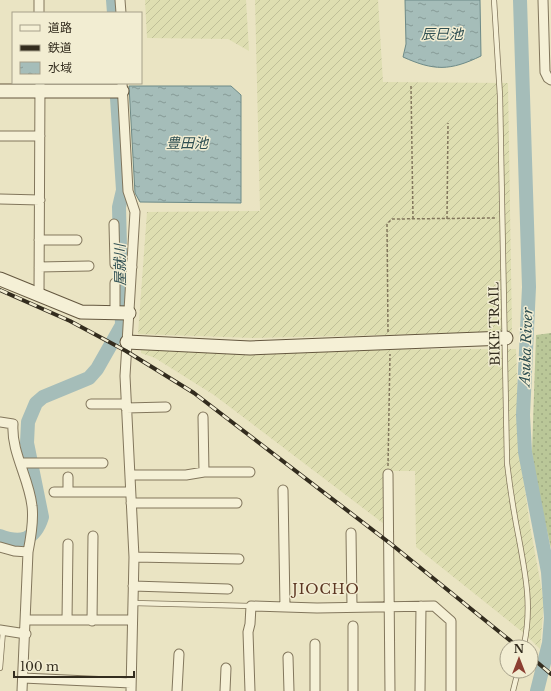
<svg xmlns="http://www.w3.org/2000/svg" width="551" height="691" viewBox="0 0 551 691" font-family="'Libre Baskerville','Noto Sans JP',serif">
  <style>
    .farmland { fill: url(#farmland-furrows) }
    .grass { fill: url(#grass-dots) }
    .water { fill: url(#water-ripples); stroke: #6d8a87 }
    .lines { fill: none; stroke-linecap: round; stroke-linejoin: round }
    .river { stroke: #a5bdb9; stroke-width: 14 }
    .lane-casing { stroke: #82765c; stroke-width: 6 }
    .street-casing { stroke: #82765c; stroke-width: 11 }
    .secondary-casing { stroke: #64573f; stroke-width: 15 }
    .path { stroke: #82765c; stroke-width: 1.5; stroke-dasharray: 3 2; stroke-linecap: butt }
    .lane { stroke: #f5f0d6; stroke-width: 4.5 }
    .street { stroke: #f5f0d6; stroke-width: 9 }
    .secondary { stroke: #f5f0d6; stroke-width: 13 }
    .rail-casing { stroke: #332c1e; stroke-width: 4 }
    .rail { stroke: #f2edd2; stroke-width: 2.5; stroke-dasharray: 8; stroke-linecap: butt }
    .labels { text-anchor: middle; stroke-width: 3; stroke-linejoin: round; paint-order: stroke }
    .street-label { font-size: 13px; fill: #332c1e; stroke: #f2edd2 }
    .water-label { font-size: 14px; font-style: italic; fill: #2f4f52; stroke: #f2edd2 }
    .neighbourhood-label { font-size: 14px; letter-spacing: 1px; fill: #5c3622; stroke: #f2edd2 }
  </style>
  <defs>
    <pattern id="farmland-furrows" width="10" height="10" patternUnits="userSpaceOnUse"><rect width="10" height="10" fill="#dedeb1"/><path d="M-1 1l2-2M0 10L10 0M9 11l2-2" fill="none" stroke="#bfbf98"/></pattern>
    <pattern id="grass-dots" width="8" height="8" patternUnits="userSpaceOnUse"><rect width="8" height="8" fill="#bac798"/><path d="M2 2h.1M6 6h.1" fill="none" stroke="#a0ab83" stroke-width="1.8" stroke-linecap="round"/></pattern>
    <pattern id="water-ripples" width="26" height="14" patternUnits="userSpaceOnUse"><rect width="26" height="14" fill="#a5bdb9"/><path d="M2 4q2-2 4 0t4 0M15 11q2-2 4 0t4 0" fill="none" stroke="#879a96"/></pattern>
  </defs>
  <rect width="100%" height="100%" fill="#eae4c3"/>
  <path class="farmland" d="M145,0h101l3,51 -21,-12 -81,-1z
    M255,0h123l5,82 125,1 4,249 -259,6 -115,-4 9,-122 113,-1z
    M141,347l110,3 265,-1 4,105 10,72 14,76 -4,47 -15,-15 -109,-87 -1,-76h-24l1,59 -178,-135 -59,-37 -14,-5z"/>
  <path class="grass" d="M551,333v215l-14,-60 -5,-36 4,-117z"/>
  <path class="water" d="M405,0h75l1,56c-31,15 -47,15 -78,1l3,-13z
    M129,86h102l10,9v108l-101,-1 -5,-9z"/>
  <g class="lines">
    <path class="river" d="M113,0l1,13
      M520,0l9,287 -6,128 2,37 23,120 3,46 -2,25 -12,48
      M0,536c21,8 35,4 42,-19l-15,-74 1,-21 8,-19 7,-6 46,-19 8,-9 25,-44 -3,-118 4,-17 -7,-107"/>
    <defs>
      <path id="lane" d="M494,0l6,96 7,367c3,25 7,51 12,76 7,38 13,68 5,106
        M133,603l118,3
        M0,668l3,-37
        M513,691l5,-20"/>
      <path id="street" d="M39,0v13
        M120,0l1,13
        M543,0l2,72 3,6 3,2
        M122,83l6,108 7,21 -10,164 9,181 -3,134
        M0,136h40
        M0,199l40,1
        M114,224l1,40 17,3
        M39,240h38
        M39,267l50,-1
        M115,283v30
        M39,294l1,-211
        M91,404h35
        M126,408l40,-1
        M203,417l1,55
        M0,422l13,2c-2,28 16,54 19,82 2,15 -1,31 -4,46
        M21,463h82
        M388,474l2,217
        M130,475h56l18,-3h46
        M283,490l2,117
        M54,492h76
        M68,492v-15
        M131,503h106
        M351,533l1,74
        M0,547l14,4 14,1 -6,139
        M134,557l105,2
        M133,586l95,3
        M26,620h106
        M67,620l1,-76
        M92,621l1,-85
        M353,626v65
        M0,630l26,4
        M315,644v47
        M288,657l1,34
        M23,678l108,5
        M177,691l2,-37
        M225,691l1,-23
        M250,691l-2,-59 2,-8 1,-18 66,2 117,-2 17,15v70
        M420,691l1,-85"/>
      <path id="secondary" d="M0,91h122
        M0,279l81,33 48,1
        M127,342l123,6 256,-10"/>
    </defs>
    <use href="#lane" class="lane-casing"/>
    <use href="#street" class="street-casing"/>
    <use href="#secondary" class="secondary-casing"/>
    <path class="path" d="M411,86l2,133
      M447,219l1,-96
      M388,332l-1,-108 5,-5 105,-1
      M388,466l2,-112"/>
    <use href="#lane" class="lane"/>
    <use href="#street" class="street"/>
    <use href="#secondary" class="secondary"/>
    <defs>
      <path id="rail" d="M0,290l70,31 56,30 68,42 197,151 127,103
        M531,657l20,17"/>
    </defs>
    <use href="#rail" class="rail-casing"/>
    <use href="#rail" class="rail"/>
  </g>
  <g class="labels">
    <g class="street-label">
      <text transform="translate(494 324) rotate(-91)" y="5">BIKE TRAIL</text>
    </g>
    <g class="water-label">
      <text x="442" y="39">辰巳池</text>
      <text x="187" y="148">豊田池</text>
      <text transform="translate(120 265) rotate(-91)" y="5">屋就川</text>
      <text transform="translate(526 347) rotate(-88)" y="5">Asuka River</text>
    </g>
    <g class="neighbourhood-label">
      <text x="326" y="594">JIOCHO</text>
    </g>
  </g>
  <rect x="12" y="12" width="130" height="72" fill="#f2edd2" stroke="#a6a08a"/>
  <rect x="20" y="25" width="20" height="6" fill="#f5f0d6" stroke="#a6a08a"/>
  <text x="48" y="32" font-size="12" fill="#332c1e">道路</text>
  <rect x="20" y="45" width="20" height="6" fill="#332c1e" stroke="#a6a08a"/>
  <text x="48" y="52" font-size="12" fill="#332c1e">鉄道</text>
  <rect x="20" y="62" width="20" height="12" fill="url(#water-ripples)" stroke="#a6a08a"/>
  <text x="48" y="72" font-size="12" fill="#332c1e">水域</text>
  <g transform="translate(519 659)"><circle r="19" fill="#f2edd2" stroke="#a6a08a"/>
  <path d="M0-3L7 15L0 10L-7 15Z" fill="#8c3e31"/>
  <text y="-6" font-size="11" font-weight="bold" text-anchor="middle" fill="#332c1e">N</text>
  </g>
  <path d="M14 671v6h120v-6" fill="none" stroke="#332c1e" stroke-width="2"/>
  <text x="20" y="671" font-size="12" fill="#332c1e" stroke="#f2edd2" stroke-width="3" paint-order="stroke">100 m</text>
</svg>
